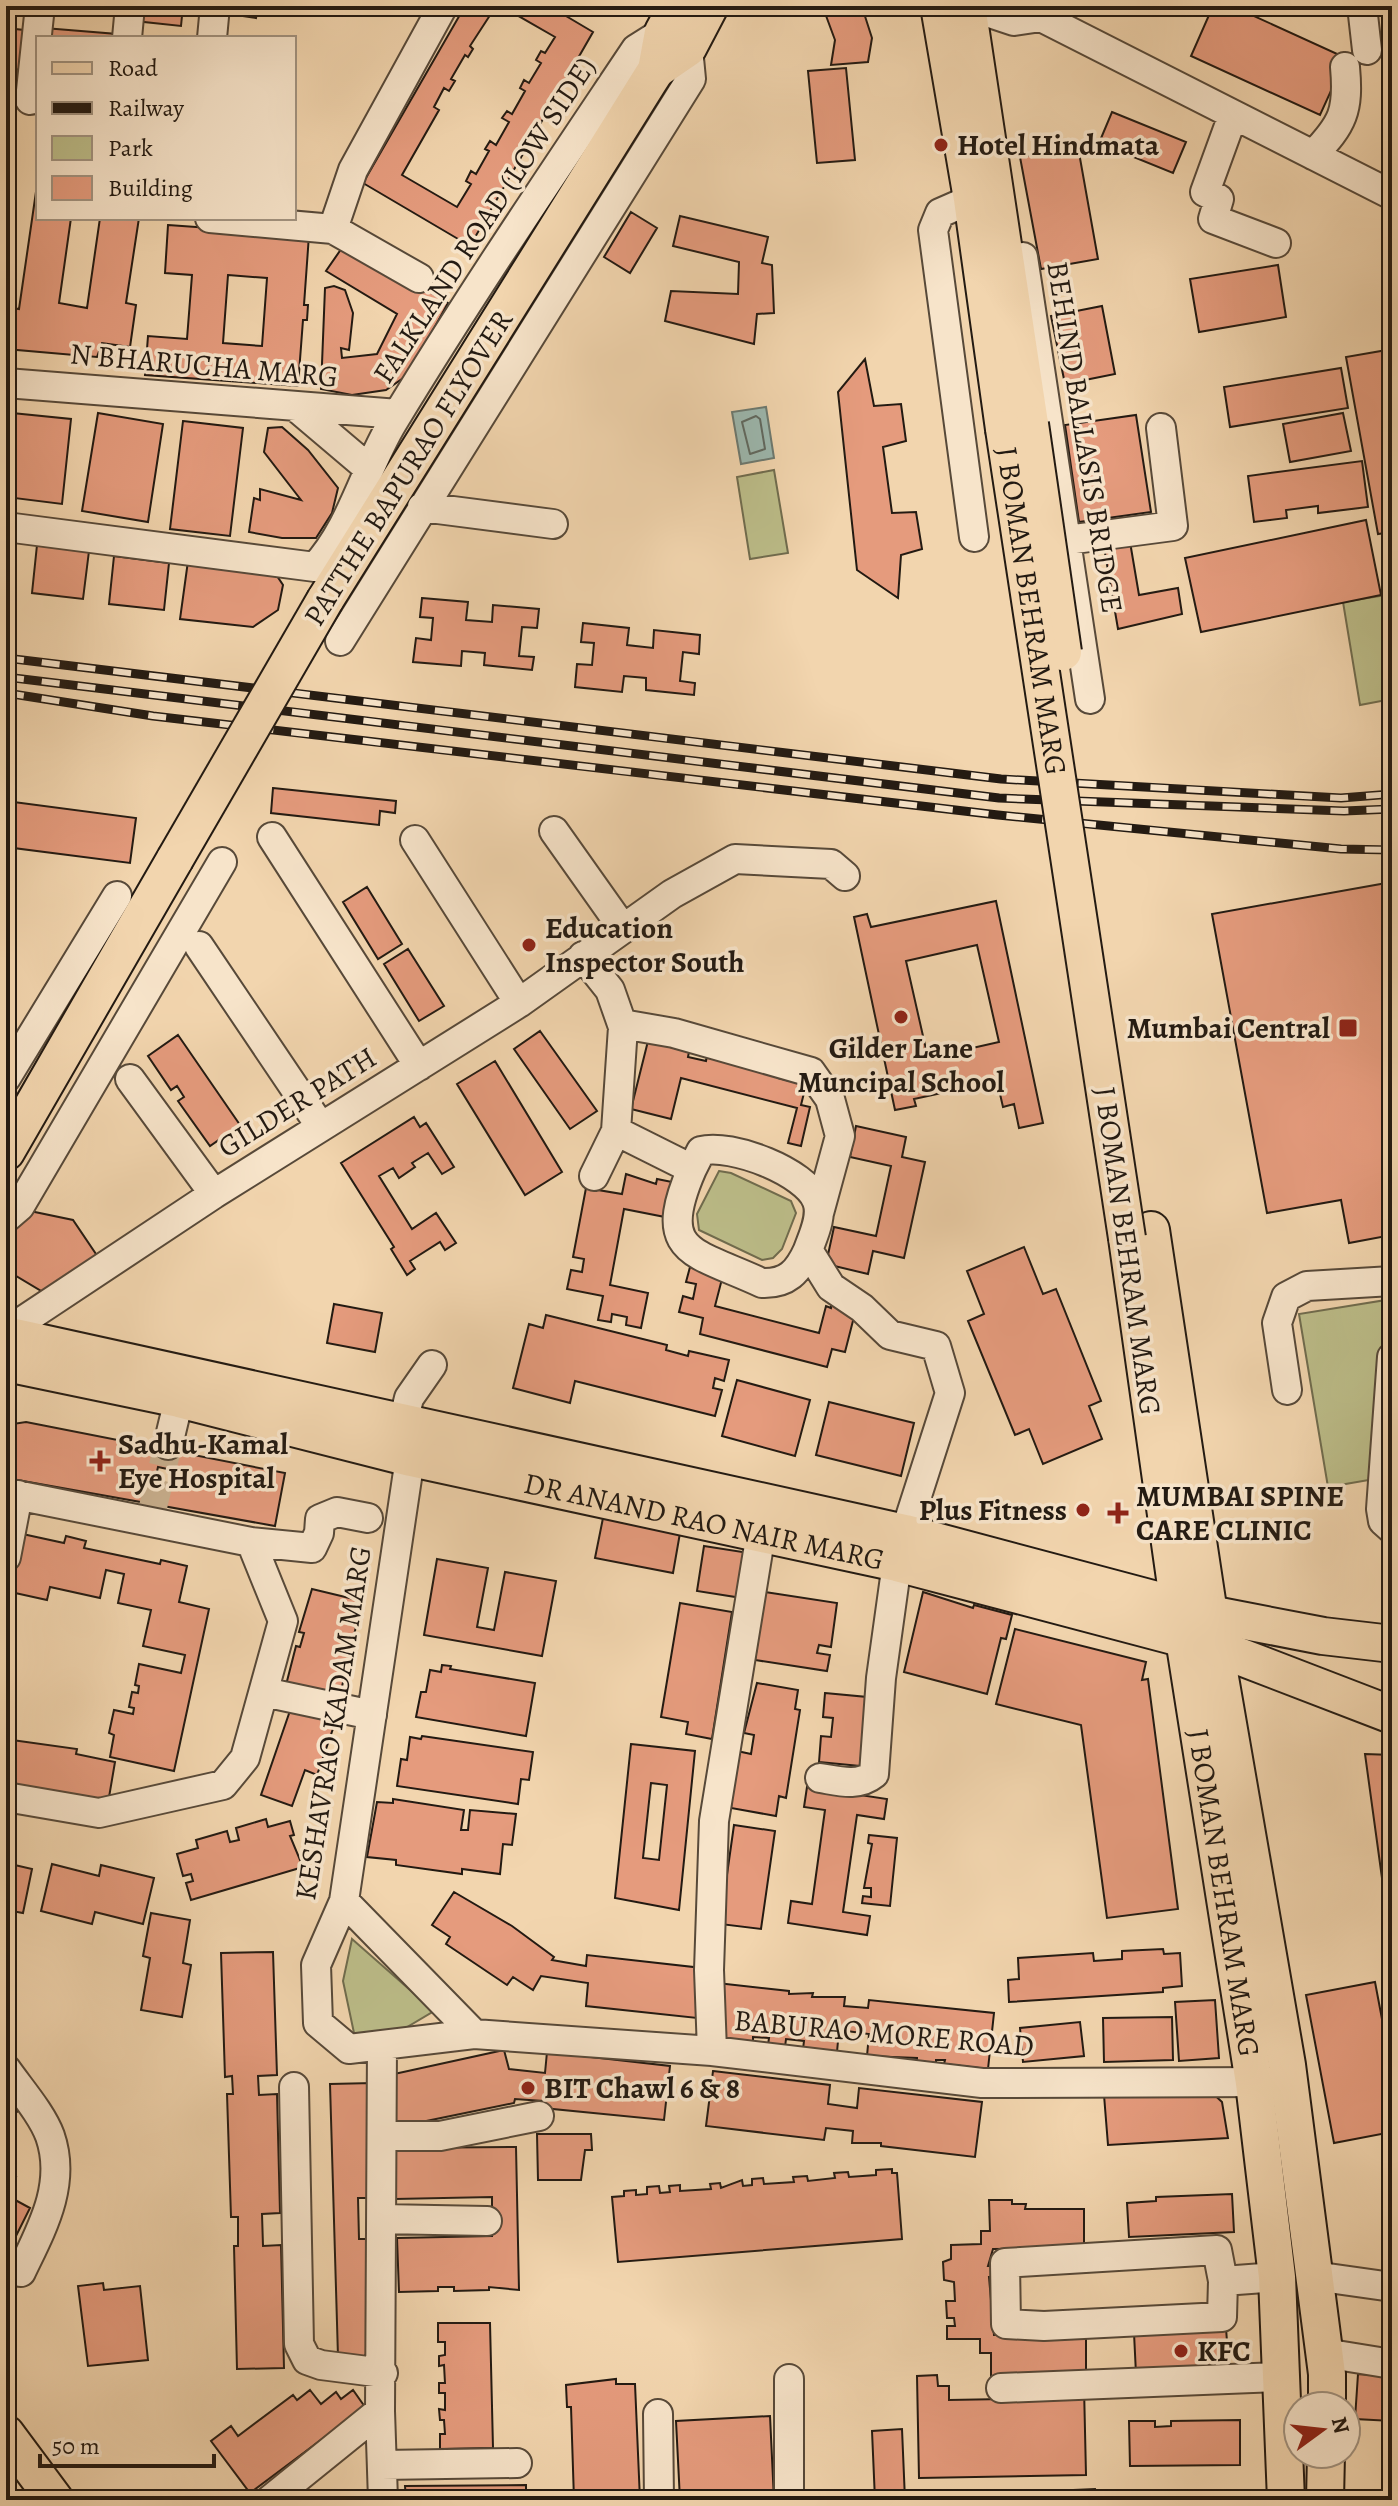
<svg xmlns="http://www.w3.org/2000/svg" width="1398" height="2506" viewBox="0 0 1398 2506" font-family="Alegreya,serif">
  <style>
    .green { fill: #bcbd89; stroke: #706c4e; stroke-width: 2 }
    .water { fill: #9cb8af; stroke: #6c7970; stroke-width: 2 }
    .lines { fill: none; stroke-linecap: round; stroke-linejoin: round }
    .shore { stroke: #606960; stroke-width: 2 }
    .building { fill: #e59b7d; stroke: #231a12; stroke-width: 2; fill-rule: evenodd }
    .minor-tunnel { stroke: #c9b08f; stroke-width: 28; stroke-dasharray: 28 14; stroke-linecap: butt }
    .minor-casing { stroke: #574939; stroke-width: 32 }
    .major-casing { stroke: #231a12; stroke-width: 40 }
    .minor { stroke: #f7e4ca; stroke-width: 28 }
    .major { stroke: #f2d5ae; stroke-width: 36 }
    .rail-casing { stroke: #231a12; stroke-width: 9 }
    .rail { stroke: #f7e4ca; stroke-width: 6; stroke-dasharray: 18; stroke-linecap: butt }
    .major-bridge-casing { stroke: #231a12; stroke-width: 40; stroke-linecap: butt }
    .major-bridge { stroke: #f2d5ae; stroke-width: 36 }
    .poi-dot { fill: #8f2418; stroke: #f7e4ca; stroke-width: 3 }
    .labels { text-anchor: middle; stroke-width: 7; stroke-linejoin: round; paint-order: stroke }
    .poi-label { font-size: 30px; font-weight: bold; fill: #231a12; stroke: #f7e4ca; text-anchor: start }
    .street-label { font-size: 30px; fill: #231a12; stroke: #f7e4ca }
  </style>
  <rect width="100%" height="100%" fill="#f2d5ae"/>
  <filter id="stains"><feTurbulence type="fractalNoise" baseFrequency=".0025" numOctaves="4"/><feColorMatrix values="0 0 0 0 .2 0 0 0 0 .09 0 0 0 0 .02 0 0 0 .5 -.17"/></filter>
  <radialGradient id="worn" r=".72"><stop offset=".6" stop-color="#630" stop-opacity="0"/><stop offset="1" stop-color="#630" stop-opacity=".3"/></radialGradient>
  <path class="green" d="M774,470l14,83 -38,6 -13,-82z
    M1392,594v105l-32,6 -17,-103z
    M719,1171l12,2 60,28 5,12 -14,36 -9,9 -11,2 -63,-30 -2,-16z
    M1386,1300l6,34v142l-64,11 -29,-173z
    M352,1939l82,72 -37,22h-43l-11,-52z"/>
  <path class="water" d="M766,407l8,51 -33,6 -9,-52z"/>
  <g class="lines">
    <path class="shore" d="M756,416l4,3 5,30 -15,5 -8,-32z"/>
  </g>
  <path class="building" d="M137,6h46l-2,20 -46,-5z
    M223,6h35l-2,12 -34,-5z
    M465,6h31l-26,40 3,3 -5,8 -3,-2 -14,24 4,2 -6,10 -5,-3 -10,19 5,3 -37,65 55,32 14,-23 -5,-3 5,-10 5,3 13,-23 -4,-2 5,-8 6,4 13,-23 -7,-4 5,-7 5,3 13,-23 -5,-3 4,-8 5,3 12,-20 -5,-3 5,-9 4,2 10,-16 -54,-31h48l44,26 -123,214 -107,-63z
    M1213,6h19l114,52 -26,57 -129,-59z
    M863,10l9,28 -4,24 -37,3 4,-25 -10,-27z
    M6,28l27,3 -4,40 -23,-3z
    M44,28l73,6v4h-74z
    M846,68l9,92 -38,3 -9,-92z
    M1112,112l74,30 -13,31 -74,-30z
    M1078,147l20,112 -57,10 -21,-112z
    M38,178v40h33l-12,85 28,5 13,-90h39l-13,85 10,2 -6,42 -28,-4 -5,14 -91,-8v-42l13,2z
    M631,212l26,16 -27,45 -26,-16z
    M680,216l88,21 -6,26 10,2 2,48 -17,1 -3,30 -89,-23 6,-30 67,3 1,-32 -66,-16z
    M168,225l141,10 -5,70h4l-1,15h-4l-5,66 -153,-11 3,-39 39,3 5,-64 -27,-2zM228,275l39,3 -5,68 -39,-3z
    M346,242l102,61 -39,71 -23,16 -34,5 -31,-6 4,-101 9,-2 11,4 8,23 -4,37 -8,-2 1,10 35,-4 20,-40 -71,-43z
    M1278,265l8,52 -87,15 -9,-53z
    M1102,306l13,68 -50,10 -14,-68z
    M1387,350l5,28v154l-14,2 -32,-177z
    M865,359l9,47 27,-2 5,37 -23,6 9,66 24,-1 6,37 -21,6 -3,43 -41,-28 -19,-178z
    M1341,368l7,40 -118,19 -6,-40z
    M12,413l59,6 -9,85 -56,-7z
    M98,413l65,11 -15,98 -66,-11z
    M1343,413l8,38 -61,11 -7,-38z
    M1136,415l15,97 -72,10 -14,-97z
    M183,421l60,7 -13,108 -60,-7z
    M282,427l26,23 30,38 -6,25 -16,25h-34l-33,-6 5,-34 6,2v-11l41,11 -37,-48 4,-24z
    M1362,461l6,46 -50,6v-7l-32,4 1,8 -33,4 -6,-46z
    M1366,520l15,75 -180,37 -16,-74z
    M1129,536l10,59 39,-7 4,26 -64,15 -15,-88z
    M6,543l6,1 -3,25h-3z
    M37,545l52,6 -6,48 -51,-6z
    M114,556l55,7 -5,47 -55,-6z
    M188,561l89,15 6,9 -5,25 -25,17 -73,-8z
    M422,598l46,4 -2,18 26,2 1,-17 46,4 -2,19 -15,-1 -3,29 15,1 -2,13 -48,-5 1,-12 -23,-2 -1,15 -48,-4 3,-24 15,2 2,-22 -13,-1z
    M583,623l46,5 -2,17 26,3 1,-18 46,5 -1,19 -16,-2 -3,29 15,2 -1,12 -48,-5v-12l-22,-2 -2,16 -47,-5 2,-23 15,1 2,-22 -13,-1z
    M273,788l123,13 -1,12 -15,-2 -1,14 -108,-12z
    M6,801l130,17 -6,45 -124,-16z
    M1392,882v353l-43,8 -8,-43 -74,13 -55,-299z
    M367,887l35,57 -24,15 -35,-57z
    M996,901l47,222 -24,5 -5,-24 -11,3 -6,-26 -83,18 2,7 -21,4 -41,-193 13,-3 4,13zM977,945l22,97 -71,16 -22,-97z
    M408,949l36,57 -25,15 -35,-57z
    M540,1031l57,80 -27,18 -56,-80z
    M178,1035l62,90 -30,21 -32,-45 6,-4 -7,-11 -6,4 -23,-34z
    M648,1041l41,11 -1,5 18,4 1,-5 72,18 -1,4 28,7 -5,20 9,2 -9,39 -13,-3 9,-35 -116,-30 -10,41 -40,-10z
    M495,1061l67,111 -37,23 -68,-111z
    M414,1117l6,10 6,-4 28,44 -12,7 -14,-21 -16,10 3,4 -16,11 -6,-10 -14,8 33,53 24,-16 20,30 -11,7 -5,-8 -30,19 5,8 -8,6 -16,-26 3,-2 -53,-84z
    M856,1126l50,11 -4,20 23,5 -21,96 -31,-7 -5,23 -42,-10 8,-37 42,9 15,-70 -41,-9z
    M626,1174l30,10 1,-5 15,3 -7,35 -41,-8 -14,76 38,8 -7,35 -15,-3 1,-8 -15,-3 -1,8 -13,-2 5,-24 -36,-7 4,-19 11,2 2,-13 -11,-2 13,-69 36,6z
    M6,1206l67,14 27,40 -52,35 -42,-25z
    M1024,1247l19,47 13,-5 45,112 -12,5 13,33 -59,25 -14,-35 -14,6 -47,-114 16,-7 -17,-43z
    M690,1267l33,8 -8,31 104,27 7,-27 5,2 1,-5 24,6 -11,43 -13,-3 -5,18 -127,-33 3,-16 -24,-6 4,-16 10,3 3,-15 -10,-2z
    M334,1304l48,9 -7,39 -48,-9z
    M546,1315l121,30 -1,5 22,6 1,-5 40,9 -5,21 -9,-3 -2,10 9,2 -7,26 -140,-35 -5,22 -57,-15 16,-64 14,4z
    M737,1380l73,20 -15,56 -73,-20z
    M829,1402l85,21 -13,53 -85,-21z
    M26,1422l259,51 -10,53 -269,-48v-53zM158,1467l19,4 -3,18 -20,-4z
    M603,1518l77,15 -7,40 -78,-15z
    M18,1533l46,10 2,-7 20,5 -2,7 76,16 1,-4 26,6 -8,36 30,7 -35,162 -64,-14 4,-22 -5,-2 5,-23 19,4 1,-6 -5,-1 3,-15 6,1 1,-7 -4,-1 4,-21 42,9 4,-18 -42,-9 8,-36 -33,-7 6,-29 -18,-4 -6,28 -50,-11 -3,13 -41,-9z
    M704,1546l45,7 -7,45 -45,-7z
    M437,1559l51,9 -11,59 17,3 11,-58 51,9 -14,75 -118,-21z
    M312,1589l50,12 -22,94 -55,-6 11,-43 4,1 4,-14 -5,-1z
    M765,1592l72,11 -6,44 -12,-2 -2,8 13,2 -3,16 -72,-11z
    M923,1592l50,16 1,-3 38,10 -6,24 -5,-1 -14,56 -83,-22z
    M680,1603l52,9 -20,127 -26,-5 2,-12 -27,-5z
    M1015,1629l131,33 -4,18 6,-1 30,230 -71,9 -26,-193 -85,-21z
    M442,1665l9,1 -1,3 85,14 -9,53 -110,-19 5,-25h5l4,-22 11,2z
    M757,1683l41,7 -3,19 5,1 -14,88 -7,-2 -3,20 -45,-8 6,-57 14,3 3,-19 -10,-2z
    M825,1693l42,4 -7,69 -41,-4 2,-26 10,1 2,-19 -10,-1z
    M293,1702l44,15 -20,58 -12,-5 -13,36 -31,-11z
    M422,1736l111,16 -4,28 -8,-1 -3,25 -121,-18 4,-27 6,1 3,-23 11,2z
    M12,1740l65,9 -1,5 39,8 -8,47 -101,-19z
    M631,1744l64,7 -16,159 -64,-12zM651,1783l16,2 -8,75 -16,-2z
    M1365,1754l27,1v196z
    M807,1787l80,12 -3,20 -27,-4 -14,97 27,4 -3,19 -79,-12 3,-22 21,3 13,-94 -21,-3z
    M393,1799l71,11 -3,20h7l2,-20 46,4 -4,31 -9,-1 -3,30 -38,-5v5l-66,-9v-5l-29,-3 10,-55 16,1z
    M266,1819l2,8 22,-6 4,14 -4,1 13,31 -112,33 -5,-17 7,-2 -2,-7 -8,2 -6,-22 21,-6 -2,-8 31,-9 3,11 9,-2 -3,-12z
    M734,1825l41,6 -14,98 -41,-5z
    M869,1835l28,3 -7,68 -28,-3 1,-7 8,1v-9h-7l8,-44 -4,-1z
    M6,1863l26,6 -9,44 -17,-3z
    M52,1864l47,12 2,-11 53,13 -11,46 -48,-12 -3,12 -51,-13z
    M454,1892l58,34 42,31 -2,3 34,6 1,-11 115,13 -5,50 -111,-12 2,-23 -47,-7 -8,14 -20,-13 -6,8 -61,-41 4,-7 -18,-12z
    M151,1913l39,7 -7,43 8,2 -9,52 -41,-7 9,-52 -7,-2z
    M1163,1949l1,5 16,-1 2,33 -19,2v4l-154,10 -1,-22 11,-1 -1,-21 75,-5 1,8 28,-2v-8z
    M273,1952l4,123 -19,1 1,19 18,-1 3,119 -18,1 1,32 18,-1 3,123 -47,1 -3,-123h4v-29h-7l-4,-123h6l-1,-18 -7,1 -4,-124z
    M1375,1982l17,90v60l-58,11 -28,-148z
    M717,1983l72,8v3l24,-1 -1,4h33l-1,9 24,2 1,-8 125,13 -6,56 -44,-5 1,-4h-9v3l-19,-2v-3l-50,-2 2,-22 -30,-4 -2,22 -34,-3 1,-8 -18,-2 -1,8 -17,-2 1,-7 -16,-1v6l-39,-7z
    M1215,2000l4,58 -40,3 -4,-59z
    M1172,2017l1,43 -69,2 -1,-44z
    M1080,2022l4,34 -61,6 -3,-34z
    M504,2050l5,19 36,4 2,-21 123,14 -6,54 -121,-12v-7l-28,-2 -1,4 -117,24 -12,-51z
    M713,2071l117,14 -2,19 29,4 2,-20 123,14 -7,55 -94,-11v-3h-29l1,-12 -27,-3 -2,12 -118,-14z
    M373,2083l4,115h-19l1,41h19l3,117 -43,1 -8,-273z
    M6,2087l16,21 -16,12z
    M1207,2088l15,14 6,36 -120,7 -4,-50z
    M537,2134h54l1,16h-7l-4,30h-43z
    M516,2147l3,143 -30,-3v3l-35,1v-4h-16v4l-39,1 -2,-54 95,-2v-39l-97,2 -1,-51z
    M892,2169v4h5l5,66 -284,23 -6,-65 12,-1v-5l12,-1v5l11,-1v-7l12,-1 1,7 10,-1 -1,-6 11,-1v6l31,-2 -1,-5 10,-1 1,5 21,-8 1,6 9,-1v-6l11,-1 1,6 30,-2 -1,-5 14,-1 1,5 27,-3 -1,-5 14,-1 1,5 27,-2v-5z
    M6,2172l10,5 -10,18 24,13 -24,48z
    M1232,2194l2,38 -105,5 -2,-34 29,-2v-4z
    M989,2200h23v4h14l-1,5h59v39l-91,1 -5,17h5l1,11h-5l5,58 92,-5v43l-95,6v-26h-11v-14h-33v-13h8l-1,-8h-7l-1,-17h9l-1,-19 -10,-2 -1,-18 8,-3v-14l30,-1v-13h9z
    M103,2283l1,7 36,-4 8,74 -60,6 -10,-80z
    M438,2323h52l3,125 -53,1v-15h5l-1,-14h-4l-1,-11 6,1v-17h-6v-10h6l-1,-18 -5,1v-10l6,-1v-13h-7z
    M1226,2328l3,41 -93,5 -2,-41z
    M1358,2374l34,2v45l-37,-2z
    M937,2375l1,11h11v14l117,-2 18,-11 2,88 -167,3 -2,-102z
    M616,2379v5h19l5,116h-66l-3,-93h-4l-1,-22z
    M310,2390l11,14 15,-12 5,7 12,-9 12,17 -115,86 -39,-52 20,-15 7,10 55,-41 4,5z
    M770,2416l4,84h-94l-4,-79z
    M1240,2420v45l-110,1 -1,-45h26v6l16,-1v-5z
    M902,2429l3,71h-30l-3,-69z
    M526,2485v15h-120l-1,-14z
    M1095,2489l1,11h-176v-3z"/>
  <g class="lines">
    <path class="minor-tunnel" d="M153,1507l15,-62"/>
    <defs>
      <path id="minor" d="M969,6l45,15 27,-4
        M1033,6l8,11 351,178
        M1362,6l5,44
        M127,38l3,-32
        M212,38l3,-32
        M30,100l10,-94
        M1233,115l-28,77 14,7 -6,20 63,24
        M1313,155c30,-31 36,-44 32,-88
        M972,199l-32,14 -7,17 41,307
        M210,218l123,11 86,49
        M333,229l20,-59 90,-164
        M1023,257l67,442
        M6,383l392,31
        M296,407l72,61
        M422,507l131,17
        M6,527l309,40c37,-40 50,-99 78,-145 77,-127 160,-249 243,-373l27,-17
        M1067,540l106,-14 -12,-98
        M340,641l351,-562 -3,-31
        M554,831l68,96
        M272,837l147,229
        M415,840l104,163
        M199,946l122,181
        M583,956l27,34 13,37 -7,104 76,38 9,-18c30,-8 105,21 116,50 6,15 -4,35 -9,49l23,37 31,21 28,27 46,11 14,47 -45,140
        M622,1024l52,9 137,39 19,27 10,37 -21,77
        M6,1078l111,-182
        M130,1079l84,115
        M692,1169c-37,85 1,82 70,114 25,1 36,-11 46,-33
        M594,1176l22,-45
        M6,1218l14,-12 202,-344
        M6,1332l208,-138 305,-191 153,-109 63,-35 96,5 14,12
        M1392,1357l-11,152 2,12 9,8
        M1287,1390l-10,-67 9,-26 21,-11 85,-5
        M403,1423l6,-25 23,-33
        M168,1445l11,-46
        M6,1493l245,49 32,79 -38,137 -22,27 -124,28 -93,-16
        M251,1542l61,6 7,-15 1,-14 17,-7 31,6
        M6,1557l12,-62
        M264,1692l108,23
        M820,1778c19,3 38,9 54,-4l7,-96 16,-115
        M344,1901l130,133 238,17 270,32 290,-1
        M382,2045l92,-11
        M712,2051l-3,-81 5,-149 47,-288
        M6,2069c14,20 36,45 44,67 17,49 -9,94 -29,136
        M294,2087l5,257 8,16 14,5 62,8
        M383,2136h57l99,-20
        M382,2219l105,2
        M1314,2276l78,11
        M1223,2281l-6,-31 -212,13 1,61 38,2 178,-9 1,-36 54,-4
        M1324,2353l68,11
        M789,2379v121
        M1001,2388l280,-11
        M380,2411l3,89
        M658,2414l1,86
        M382,2465l135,-2
        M270,2500l110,-89 2,-366 -33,4 -31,-26 -2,-58 28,-64 69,-463"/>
      <g id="major">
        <path d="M939,6l33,193 32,230"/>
        <path d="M967,6l63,418"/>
        <path d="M656,70l32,-22 22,-42"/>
        <path d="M325,600l324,-519 7,-11 7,-38 14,-26"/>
        <path d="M6,1152l169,-293"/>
        <path d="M1151,1230l58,384 78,451 40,309v32"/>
        <path id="s1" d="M1127,1238l52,369 75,476 23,194 9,223"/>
        <path d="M6,1335l899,198 304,81 114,22 69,8"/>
        <path id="s2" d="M6,1363l173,36 232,59 486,105 318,84 177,68"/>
        <path d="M6,2434l49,66"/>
        <path d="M1325,2500l1,-46"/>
      </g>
    </defs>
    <use href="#minor" class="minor-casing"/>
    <use href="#major" class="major-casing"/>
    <use href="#minor" class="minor"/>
    <use href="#major" class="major"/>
    <defs>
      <path id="rail" d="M6,658l995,121 340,19 51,-4
        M6,677l993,121 345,13 48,-2
        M6,693l147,23 845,99 343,34 51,1"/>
    </defs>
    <use href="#rail" class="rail-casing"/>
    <use href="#rail" class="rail"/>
    <defs>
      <g id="major-bridge">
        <path d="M1030,424l33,228"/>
        <path id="s3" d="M1004,429l123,809"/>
        <path d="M175,859l150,-259"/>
      </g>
    </defs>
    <use href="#major-bridge" class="major-bridge-casing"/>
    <use href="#major-bridge" class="major-bridge"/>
  </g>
  <g class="poi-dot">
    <circle cx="941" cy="145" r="8"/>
    <circle cx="529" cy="945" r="8"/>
    <circle cx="901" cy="1017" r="8"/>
    <rect x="1338" y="1018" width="20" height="20" rx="4"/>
    <path d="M96 1449h8v8h8v8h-8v8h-8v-8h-8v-8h8z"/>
    <circle cx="1083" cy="1510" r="8"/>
    <path d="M1114 1501h8v8h8v8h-8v8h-8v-8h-8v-8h8z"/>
    <circle cx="528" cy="2088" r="8"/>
    <circle cx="1181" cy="2351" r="8"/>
  </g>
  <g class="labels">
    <g class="poi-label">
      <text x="957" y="155">Hotel Hindmata</text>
      <text x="545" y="938">Education<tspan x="545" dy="34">Inspector South</tspan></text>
      <text x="1330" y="1038" text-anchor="end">Mumbai Central</text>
      <text x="901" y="1058" text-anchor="middle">Gilder Lane<tspan x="901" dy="34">Muncipal School</tspan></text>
      <text x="118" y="1454">Sadhu-Kamal<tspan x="118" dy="34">Eye Hospital</tspan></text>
      <text x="1136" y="1506">MUMBAI SPINE<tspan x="1136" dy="34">CARE CLINIC</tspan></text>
      <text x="1067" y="1520" text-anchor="end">Plus Fitness</text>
      <text x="544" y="2098">BIT Chawl 6 &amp; 8</text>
      <text x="1197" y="2361">KFC</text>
    </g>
    <g class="street-label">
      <text transform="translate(484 220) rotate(-57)" y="10">FALKLAND ROAD (LOW SIDE)</text>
      <text transform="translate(204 365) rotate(5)" y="10">N BHARUCHA MARG</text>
      <text transform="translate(1085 437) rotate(81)" y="10">BEHIND BALLASIS BRIDGE</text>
      <text transform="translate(408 468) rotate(-58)" y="10">PATTHE BAPURAO FLYOVER</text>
      <text dy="10" stroke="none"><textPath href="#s3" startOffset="184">J BOMAN BEHRAM MARG</textPath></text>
      <text transform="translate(297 1102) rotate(-32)" y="10">GILDER PATH</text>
      <text transform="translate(1128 1251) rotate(82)" y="10">J BOMAN BEHRAM MARG</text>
      <text dy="10" stroke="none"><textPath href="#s2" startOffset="716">DR ANAND RAO NAIR MARG</textPath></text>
      <text transform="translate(333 1723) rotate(-81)" y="10">KESHAVRAO KADAM MARG</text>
      <text dy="10" stroke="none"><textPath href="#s1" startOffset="662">J BOMAN BEHRAM MARG</textPath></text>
      <text transform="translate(884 2033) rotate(5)" y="10">BABURAO MORE ROAD</text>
    </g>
  </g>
  <rect width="1398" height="2506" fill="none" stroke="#f2d5ae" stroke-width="32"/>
  <rect x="8" y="8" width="1382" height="2490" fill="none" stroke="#231a12" stroke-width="4"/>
  <rect x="16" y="16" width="1366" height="2474" fill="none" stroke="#231a12" stroke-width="2"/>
  <rect x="36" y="36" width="260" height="184" fill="#f7e4ca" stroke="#a29380" stroke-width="2"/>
  <rect x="52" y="62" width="40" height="12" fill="#f2d5ae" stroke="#a29380" stroke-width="2"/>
  <text x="108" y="76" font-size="24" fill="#231a12">Road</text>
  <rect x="52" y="102" width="40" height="12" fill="#231a12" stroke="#a29380" stroke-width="2"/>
  <text x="108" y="116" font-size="24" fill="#231a12">Railway</text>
  <rect x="52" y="136" width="40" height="24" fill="#bcbd89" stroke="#a29380" stroke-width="2"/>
  <text x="108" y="156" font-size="24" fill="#231a12">Park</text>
  <rect x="52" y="176" width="40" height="24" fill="#e59b7d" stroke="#a29380" stroke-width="2"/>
  <text x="108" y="196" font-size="24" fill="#231a12">Building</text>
  <g transform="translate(1322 2430) rotate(75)"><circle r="38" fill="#f7e4ca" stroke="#a29380" stroke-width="2"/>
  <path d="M0-6L14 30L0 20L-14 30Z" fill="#8f2418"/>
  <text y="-12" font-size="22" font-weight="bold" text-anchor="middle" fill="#231a12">N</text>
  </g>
  <path d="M40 2454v12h174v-12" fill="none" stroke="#231a12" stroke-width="4"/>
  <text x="52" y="2454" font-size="24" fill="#231a12" stroke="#f7e4ca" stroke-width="6" paint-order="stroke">50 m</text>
  <rect width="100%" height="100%" filter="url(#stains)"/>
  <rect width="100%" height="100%" fill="url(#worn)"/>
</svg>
